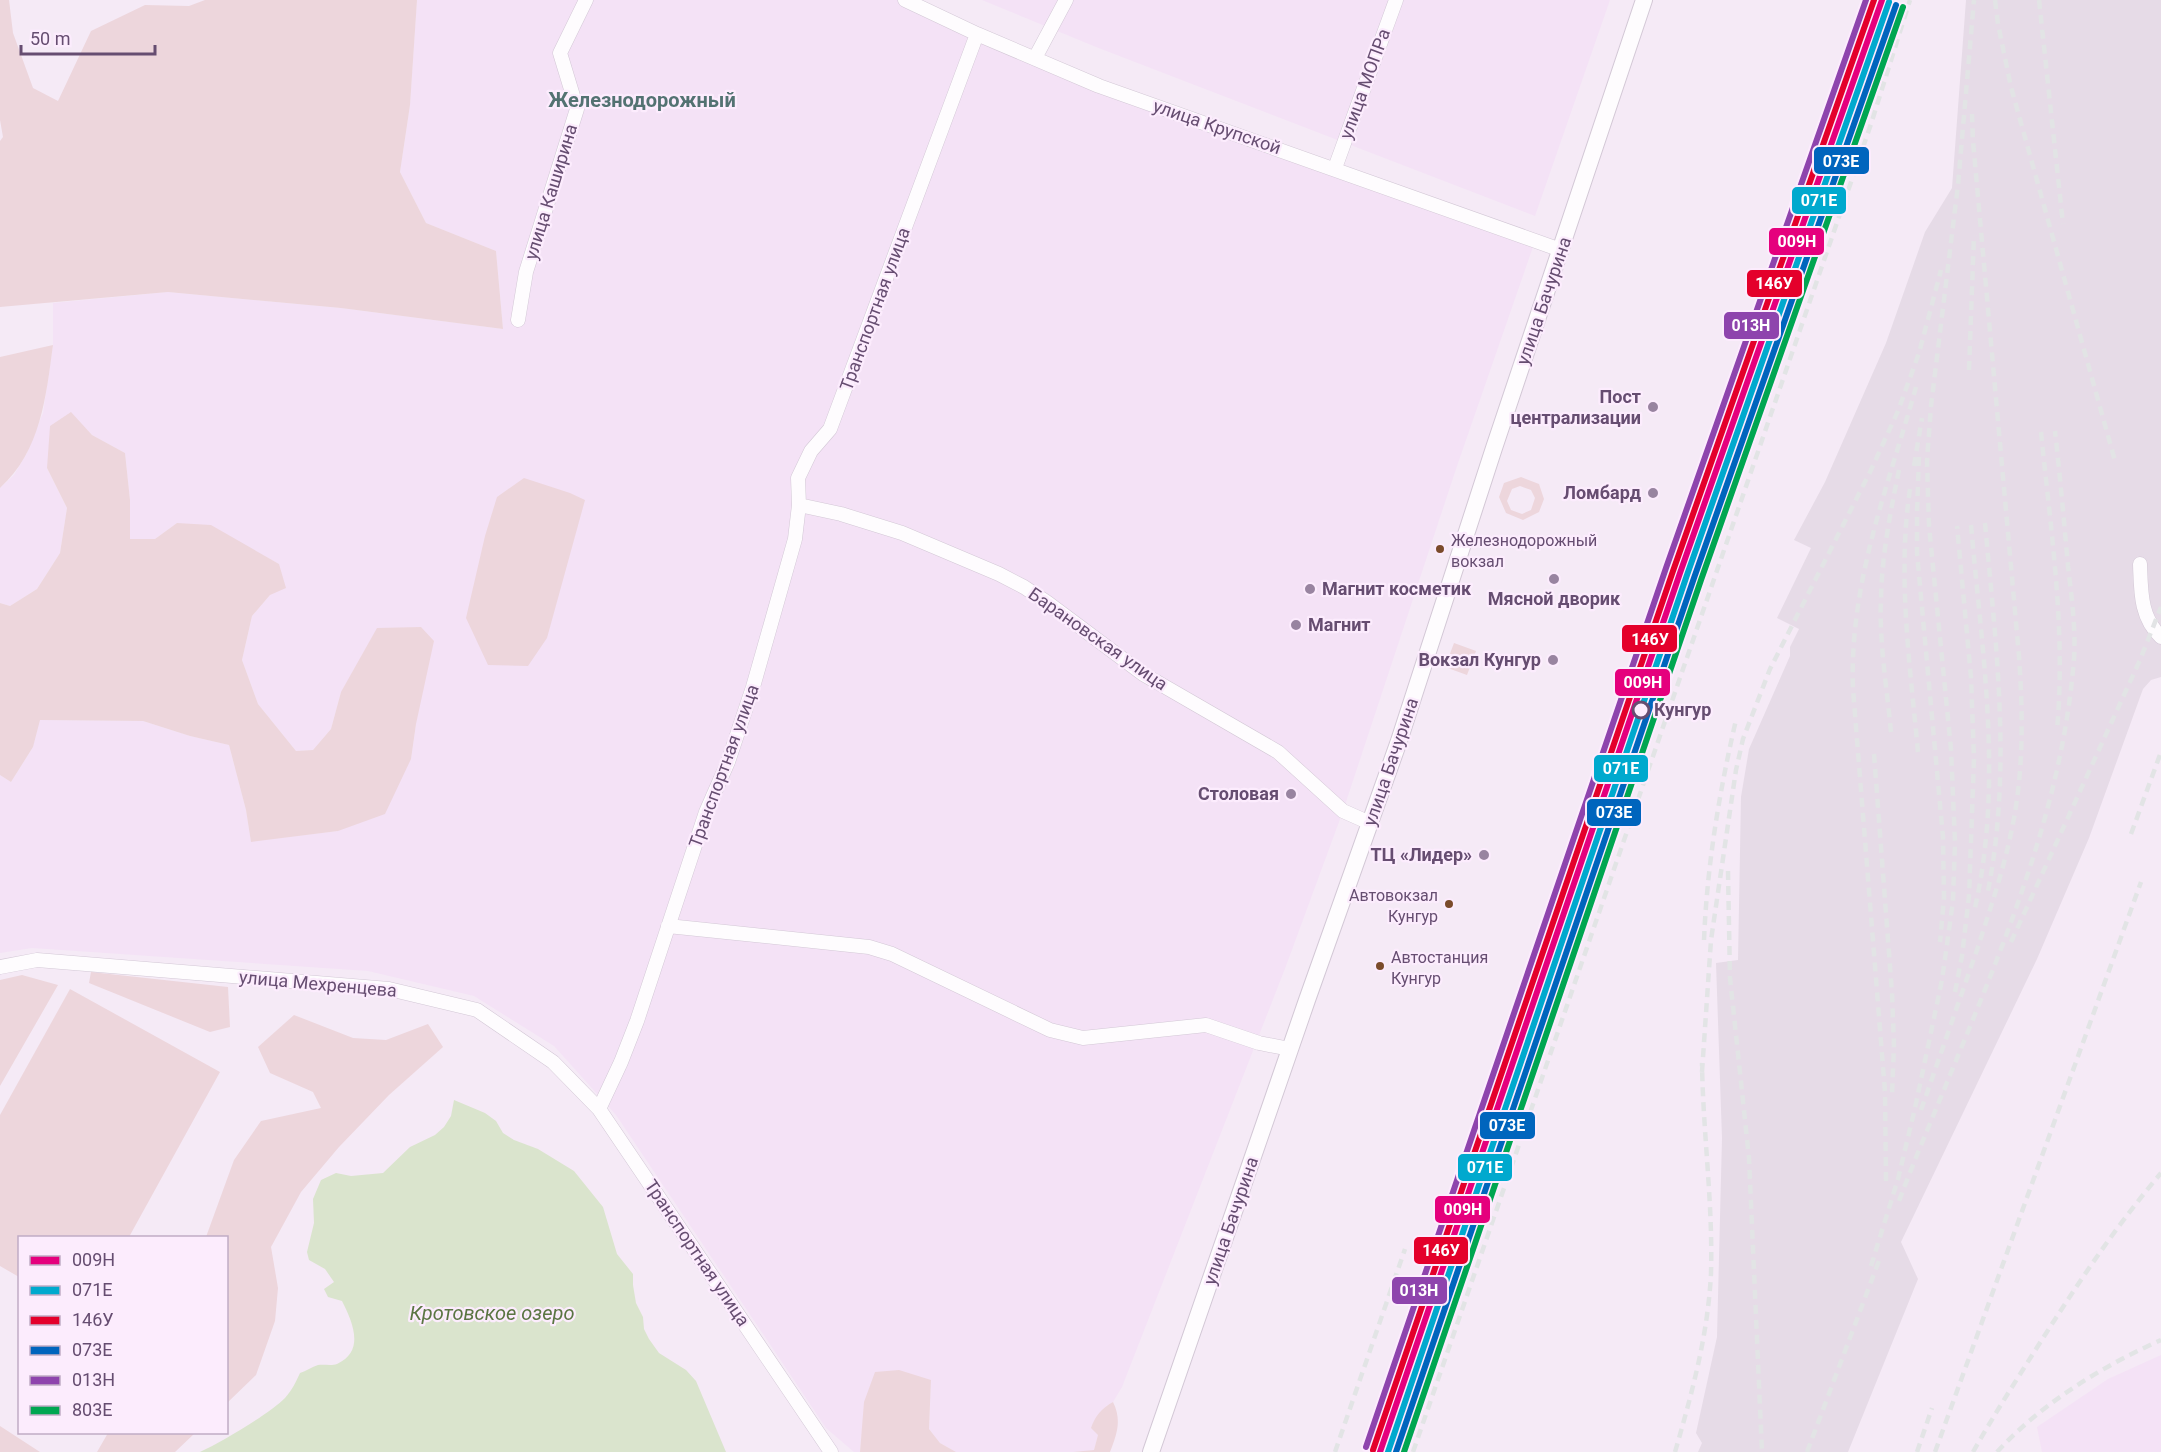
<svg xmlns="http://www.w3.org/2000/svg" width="2161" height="1452" viewBox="0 0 2161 1452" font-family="Roboto,sans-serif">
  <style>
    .residential { fill: #f4e2f6 }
    .industrial { fill: #e6dbe7 }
    .green { fill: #edd6dc; fill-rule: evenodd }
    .water { fill: #dae4cd }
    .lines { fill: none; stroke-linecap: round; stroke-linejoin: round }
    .minor-casing { stroke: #d3c8d6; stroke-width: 15 }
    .tertiary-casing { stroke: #d3c8d6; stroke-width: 18 }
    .minor { stroke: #fefcfe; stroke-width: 14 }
    .tertiary { stroke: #fefcfe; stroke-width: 16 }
    .rail { stroke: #e2e4e5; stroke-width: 4.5; stroke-dasharray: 9 6; stroke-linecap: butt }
    .rail-1-casing { stroke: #fcecfd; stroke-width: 10 }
    .rail-2-casing { stroke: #fcecfd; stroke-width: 10 }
    .rail-3-casing { stroke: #fcecfd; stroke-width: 10 }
    .rail-4-casing { stroke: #fcecfd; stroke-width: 10 }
    .rail-5-casing { stroke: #fcecfd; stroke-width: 10 }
    .rail-6-casing { stroke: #fcecfd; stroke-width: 10 }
    .rail-1 { stroke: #e5007d; stroke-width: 6 }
    .rail-2 { stroke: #00a9ce; stroke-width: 6 }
    .rail-3 { stroke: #e4002b; stroke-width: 6 }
    .rail-4 { stroke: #0065bd; stroke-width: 6 }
    .rail-5 { stroke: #8e44ad; stroke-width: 6 }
    .rail-6 { stroke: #00a651; stroke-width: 6 }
    .poi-dot { fill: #9884a0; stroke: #fcecfd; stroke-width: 2 }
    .bus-dot { fill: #7a4b2a; stroke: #fcecfd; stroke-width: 2 }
    .stop-dot { fill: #fcecfd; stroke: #664d71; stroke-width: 3 }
    .labels { text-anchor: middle; stroke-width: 4.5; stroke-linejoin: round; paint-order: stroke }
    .bus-label { font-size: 16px; fill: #664d71; stroke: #fcecfd; text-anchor: start }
    .street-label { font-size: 18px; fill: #664d71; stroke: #fcecfd }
    .poi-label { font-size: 18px; font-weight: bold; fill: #664d71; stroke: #fcecfd; text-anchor: end }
    .stop-label { font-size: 18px; font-weight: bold; fill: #664d71; stroke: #fcecfd; text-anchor: start }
    .neighbourhood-label { font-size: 20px; font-weight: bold; fill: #537272; stroke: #fcecfd }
    .water-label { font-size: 20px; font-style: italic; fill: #5a7542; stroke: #fcecfd }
    .line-badge { stroke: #fcecfd; stroke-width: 2 }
    .badge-label { font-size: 16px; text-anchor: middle; font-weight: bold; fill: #fff }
  </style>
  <rect width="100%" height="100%" fill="#f5eaf6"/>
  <path class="residential" d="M417,0h488l72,34 558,207 -78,225 -114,345 -57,155 -164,421 -9,15 -7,4 -12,44 -21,2h-117l-16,-9 -11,-14 2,-49 -70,57 -1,15h-6l-28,-24 -210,-313 -62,-69 -80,-50 -106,-25 -336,-23 -32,5v-178l11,7 22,-35 6,-27 104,1 47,15 39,9 17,65 5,31 87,-10 73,-72 5,-35 -75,-32 -10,37 -18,21 -17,1 -38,-47 -16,-44 10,-44 18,-21 9,-31 -28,-15 -74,-26 -22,16 -25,1v-40l-5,-47 -33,-18 -21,-22 -24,55 20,40 -7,45 -23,36 -27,17 -10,-3v-115l14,-13 13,-22 16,-40 10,-68v-42l115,-11 173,16 162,21 -7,-78 -70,-28 -26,-51 10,-67z
    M982,0h628l-75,216 -439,-169z
    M2161,1355v97h-119l-5,-25 71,-48z"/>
  <path class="industrial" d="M1966,0h195v677l-10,3 -8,9 -54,149 -52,121 -136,283 17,37 -70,173h-150l4,-9 -6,-10 21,-96 5,-199 -6,-175 22,-3 3,-163 8,-48 41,-93v-9l9,-18 -22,-11 34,-70 -17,-8 31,-58 61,-139 39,-111 27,-44z"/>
  <path class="green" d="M0,0h9l4,33 20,55 25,13 33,-70 54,-26 44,1 16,-6h212l-7,105 -10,67 26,51 70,28 7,78 -162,-21 -173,-16 -168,15v-166l3,-4 -3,-17z
    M53,345c-7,51 -12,106 -53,143v-131z
    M71,412l21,23 33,18 5,47v39h25l22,-16 34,2 68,39 7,24 -16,7 -18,21 -10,44 16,44 38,47 17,-1 18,-21 10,-37 36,-64 44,-1 13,14 -18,83 -5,35 -26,55 -47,17 -87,11 -5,-32 -17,-65 -39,-9 -47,-15 -103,-1 -7,27 -22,35 -11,-7v-172l10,3 27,-17 23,-36 7,-45 -20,-40 3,-42z
    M1521,477l18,7 5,15 -5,13 -16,8 -17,-7 -7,-16 5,-14zM1520,486l11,4 4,8 -4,12 -9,4 -11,-4 -4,-9 5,-12z
    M524,478l46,15 15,7 -38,138 -19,28 -40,-1 -22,-47 19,-82 12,-39z
    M1454,643l22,8 -9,24 -22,-8z
    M91,972l137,15 2,40 -20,5 -121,-49z
    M22,975l36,10 -58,101v-106z
    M70,989l150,83 -91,165 -109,1 -1,39 -19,-11v-151z
    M294,1015l59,23 33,2 42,-16 15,23 -54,48 -50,52 -38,45 -30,55 7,41 -3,33 -19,54 -29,28 -1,-165 -20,-1 28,-77 27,-39 60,-13 -8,-16 -43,-19 -12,-26z
    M899,1370l32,10 -2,49 11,14 16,9h-96l4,-50 11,-30z
    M1113,1402c9,18 4,32 -3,50h-37l21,-2 4,-15 -7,-7c4,-12 11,-20 22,-26z
    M0,1426l40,26h-40z
    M108,1433v-1l87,1 -20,19h-78z"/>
  <path class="water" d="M454,1100l31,13 11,8 7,12 11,7 24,9 36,22 29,36 14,47 16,20v11l3,18 7,14 1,12 5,10 10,14 27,17 10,11 30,71h-526c22,-10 69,-38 85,-54 7,-8 11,-16 15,-25 6,-2 12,-6 18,-8 6,-1 13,1 19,-1 29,-13 15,-43 5,-63l-14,-4 -4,-8 10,-7 -9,-13 -16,-9 -2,-8 7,-29 -1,-24 8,-19 15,-7 15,3 32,-3 27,-26 25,-12 9,-8 7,-11z"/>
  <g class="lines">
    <defs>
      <path id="minor" d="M905,0l72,34 122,52 462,164
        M1035,58l31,-58
        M1335,168l61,-168
        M518,320l8,-48 51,-163 -17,-56 26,-53
        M799,505l42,9 61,19 97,41 25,13 24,16 95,71 135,78 65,59 27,12
        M2140,564c1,27 0,53 21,73
        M668,926l201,21 23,7 158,76 33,8 123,-13 53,18 31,6
        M0,967l37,-7 352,29 88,21 76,52 46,47 232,343
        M599,1109l22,-47 16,-41 69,-209 22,-50 25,-75 42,-148 4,-34 -1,-27 13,-27 19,-22 147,-395"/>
      <path id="tertiary" d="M1151,1452l156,-452 92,-259 95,-293 150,-448"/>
    </defs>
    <use href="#minor" class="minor-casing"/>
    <use href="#tertiary" class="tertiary-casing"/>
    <use href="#minor" class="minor"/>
    <use href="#tertiary" class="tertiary"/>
    <path class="rail" d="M1995,0l3,24 13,63 104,374
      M2039,0l24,224
      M1969,370l5,-135
      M2041,432c10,100 25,198 16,298
      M1919,457l-2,56v40l26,284 1,61 -4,44
      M1914,466l8,-48
      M1910,489c-13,87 0,176 8,263
      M1985,523c11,123 27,246 3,368
      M1971,525c11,128 33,260 3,387
      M1891,732c-4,-44 -12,-89 -10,-134 1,-45 10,-89 19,-133
      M1874,754l18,239 2,52 -2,50
      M2131,834l30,-82
      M1728,871l2,107 19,180 13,294
      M1704,940c3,-74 15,-147 32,-220
      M2011,942l129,-282 21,-53
      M1955,992l7,-36 7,-60 5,-137 -3,-82 -14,-151
      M1702,1072l9,-132 25,-170 7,-31 27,-70 101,-199 27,-59 21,-58 22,-83
      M1921,1110c19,-54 38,-109 57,-163 12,-38 25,-75 33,-114 13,-59 12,-118 8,-177l-46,-515 -1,-27
      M1886,1181l-1,-89 -32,-403c-4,-106 35,-202 63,-302
      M1899,1201c16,-43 34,-84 51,-126 54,-130 110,-264 123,-405 4,-35 -1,-69 -5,-104 -4,-45 -8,-90 -13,-135
      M1871,1266l27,-87 17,-71 27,-128 11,-79 2,-59 -4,-93 -22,-223 -2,-65 4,-55 27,-221 16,-185
      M1335,1452l70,-203
      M1413,1452l458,-1328 39,-124
      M1675,1452c17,-59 33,-117 36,-179 2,-70 -8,-140 -9,-210
      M1807,1452l73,-194
      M1917,1452l15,-44
      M1935,1452l206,-570
      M1973,1452c22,-39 46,-76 70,-114 37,-58 74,-113 118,-165
      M1997,1452c45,-49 104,-85 164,-112"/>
    <defs>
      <path id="rail-1" d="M1380,1452l300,-879 202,-573"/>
      <path id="rail-2" d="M1388,1452l299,-877 202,-573"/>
      <path id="rail-3" d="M1373,1450l300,-879 201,-571"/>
      <path id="rail-4" d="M1396,1452l298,-874 202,-573"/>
      <path id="rail-5" d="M1366,1447l300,-879 200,-568"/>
      <path id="rail-6" d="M1404,1452l297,-872 202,-573"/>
    </defs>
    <use href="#rail-1" class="rail-1-casing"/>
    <use href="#rail-2" class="rail-2-casing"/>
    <use href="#rail-3" class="rail-3-casing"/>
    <use href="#rail-4" class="rail-4-casing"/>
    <use href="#rail-5" class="rail-5-casing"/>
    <use href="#rail-6" class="rail-6-casing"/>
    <use href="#rail-1" class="rail-1"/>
    <use href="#rail-2" class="rail-2"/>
    <use href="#rail-3" class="rail-3"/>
    <use href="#rail-4" class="rail-4"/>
    <use href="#rail-5" class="rail-5"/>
    <use href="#rail-6" class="rail-6"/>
  </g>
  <g class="poi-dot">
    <circle cx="1653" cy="407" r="6"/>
    <circle cx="1653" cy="493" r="6"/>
    <circle cx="1554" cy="579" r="6"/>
    <circle cx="1310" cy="589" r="6"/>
    <circle cx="1296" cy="625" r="6"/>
    <circle cx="1553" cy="660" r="6"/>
    <circle cx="1291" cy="794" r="6"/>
    <circle cx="1484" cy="855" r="6"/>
  </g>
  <g class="bus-dot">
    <circle cx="1440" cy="549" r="5"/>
    <circle cx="1449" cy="904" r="5"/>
    <circle cx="1380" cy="966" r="5"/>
  </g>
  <circle class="stop-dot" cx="1641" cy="710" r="8"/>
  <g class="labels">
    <g class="bus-label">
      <text x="1451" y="546">Железнодорожный<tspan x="1451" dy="21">вокзал</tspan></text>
      <text x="1438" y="901" text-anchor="end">Автовокзал<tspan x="1438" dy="21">Кунгур</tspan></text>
      <text x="1391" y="963">Автостанция<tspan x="1391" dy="21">Кунгур</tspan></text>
    </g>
    <g class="street-label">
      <text transform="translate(1365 84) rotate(-70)" y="6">улица МОПРа</text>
      <text transform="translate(1217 127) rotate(19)" y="6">улица Крупской</text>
      <text transform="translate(551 192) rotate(-73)" y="6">улица Каширина</text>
      <text transform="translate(1544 301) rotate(-71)" y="6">улица Бачурина</text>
      <text transform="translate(875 309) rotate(-70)" y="6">Транспортная улица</text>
      <text transform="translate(1098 639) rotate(35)" y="6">Барановская улица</text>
      <text transform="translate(1391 762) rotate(-71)" y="6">улица Бачурина</text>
      <text transform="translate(724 766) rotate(-70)" y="6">Транспортная улица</text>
      <text transform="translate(318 984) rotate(5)" y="6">улица Мехренцева</text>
      <text transform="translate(1231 1221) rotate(-71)" y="6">улица Бачурина</text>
      <text transform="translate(697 1253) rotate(56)" y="6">Транспортная улица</text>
    </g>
    <g class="poi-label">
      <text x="1641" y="403">Пост<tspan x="1641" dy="21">централизации</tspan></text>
      <text x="1641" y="499">Ломбард</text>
      <text x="1322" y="595" text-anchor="start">Магнит косметик</text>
      <text x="1554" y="605" text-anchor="middle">Мясной дворик</text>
      <text x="1308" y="631" text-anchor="start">Магнит</text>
      <text x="1541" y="666">Вокзал Кунгур</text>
      <text x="1279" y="800">Столовая</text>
      <text x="1472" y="861">ТЦ «Лидер»</text>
    </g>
    <g class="stop-label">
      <text x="1654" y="716">Кунгур</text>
    </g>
    <g class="neighbourhood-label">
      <text x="642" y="107">Железнодорожный</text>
    </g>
    <g class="water-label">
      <text x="492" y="1320">Кротовское озеро</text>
    </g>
  </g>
  <g class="line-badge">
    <rect x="1813" y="146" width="57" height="29" rx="6" fill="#0065bd"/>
    <rect x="1791" y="186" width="56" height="29" rx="6" fill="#00a9ce"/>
    <rect x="1768" y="227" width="57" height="29" rx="6" fill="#e5007d"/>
    <rect x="1746" y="269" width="57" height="29" rx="6" fill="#e4002b"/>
    <rect x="1723" y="311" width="57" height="29" rx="6" fill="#8e44ad"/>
    <rect x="1621" y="624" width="57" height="29" rx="6" fill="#e4002b"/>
    <rect x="1614" y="668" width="57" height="29" rx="6" fill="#e5007d"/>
    <rect x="1593" y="754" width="56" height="29" rx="6" fill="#00a9ce"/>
    <rect x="1586" y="798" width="56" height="29" rx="6" fill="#0065bd"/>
    <rect x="1479" y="1111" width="57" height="29" rx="6" fill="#0065bd"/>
    <rect x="1457" y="1153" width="56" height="29" rx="6" fill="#00a9ce"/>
    <rect x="1434" y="1195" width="57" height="29" rx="6" fill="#e5007d"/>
    <rect x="1413" y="1236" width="56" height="29" rx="6" fill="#e4002b"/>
    <rect x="1391" y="1276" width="57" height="29" rx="6" fill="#8e44ad"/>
  </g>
  <g class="badge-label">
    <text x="1841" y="167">073Е</text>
    <text x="1819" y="206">071Е</text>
    <text x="1797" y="247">009Н</text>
    <text x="1774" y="289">146У</text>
    <text x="1751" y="331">013Н</text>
    <text x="1650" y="645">146У</text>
    <text x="1643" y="688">009Н</text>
    <text x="1621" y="774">071Е</text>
    <text x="1614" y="818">073Е</text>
    <text x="1507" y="1131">073Е</text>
    <text x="1485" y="1173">071Е</text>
    <text x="1463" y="1215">009Н</text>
    <text x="1441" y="1256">146У</text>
    <text x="1419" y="1296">013Н</text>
  </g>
  <rect x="18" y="1236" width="210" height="198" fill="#fcecfd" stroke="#c0acc5" stroke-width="1.5"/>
  <rect x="30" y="1256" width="30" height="9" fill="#e5007d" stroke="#c0acc5" stroke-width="1.5"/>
  <text x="72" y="1266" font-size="18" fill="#664d71">009Н</text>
  <rect x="30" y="1286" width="30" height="9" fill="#00a9ce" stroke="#c0acc5" stroke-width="1.5"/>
  <text x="72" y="1296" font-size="18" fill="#664d71">071Е</text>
  <rect x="30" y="1316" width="30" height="9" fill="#e4002b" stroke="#c0acc5" stroke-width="1.5"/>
  <text x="72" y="1326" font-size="18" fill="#664d71">146У</text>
  <rect x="30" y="1346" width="30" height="9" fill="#0065bd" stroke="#c0acc5" stroke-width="1.5"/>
  <text x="72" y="1356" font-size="18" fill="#664d71">073Е</text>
  <rect x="30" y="1376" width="30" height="9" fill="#8e44ad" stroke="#c0acc5" stroke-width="1.5"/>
  <text x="72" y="1386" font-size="18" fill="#664d71">013Н</text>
  <rect x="30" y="1406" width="30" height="9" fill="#00a651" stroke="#c0acc5" stroke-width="1.5"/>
  <text x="72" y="1416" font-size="18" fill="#664d71">803Е</text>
  <path d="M21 45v9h134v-9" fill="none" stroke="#664d71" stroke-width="3"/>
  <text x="30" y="45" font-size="18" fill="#664d71" stroke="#fcecfd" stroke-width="4.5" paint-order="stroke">50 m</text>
</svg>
